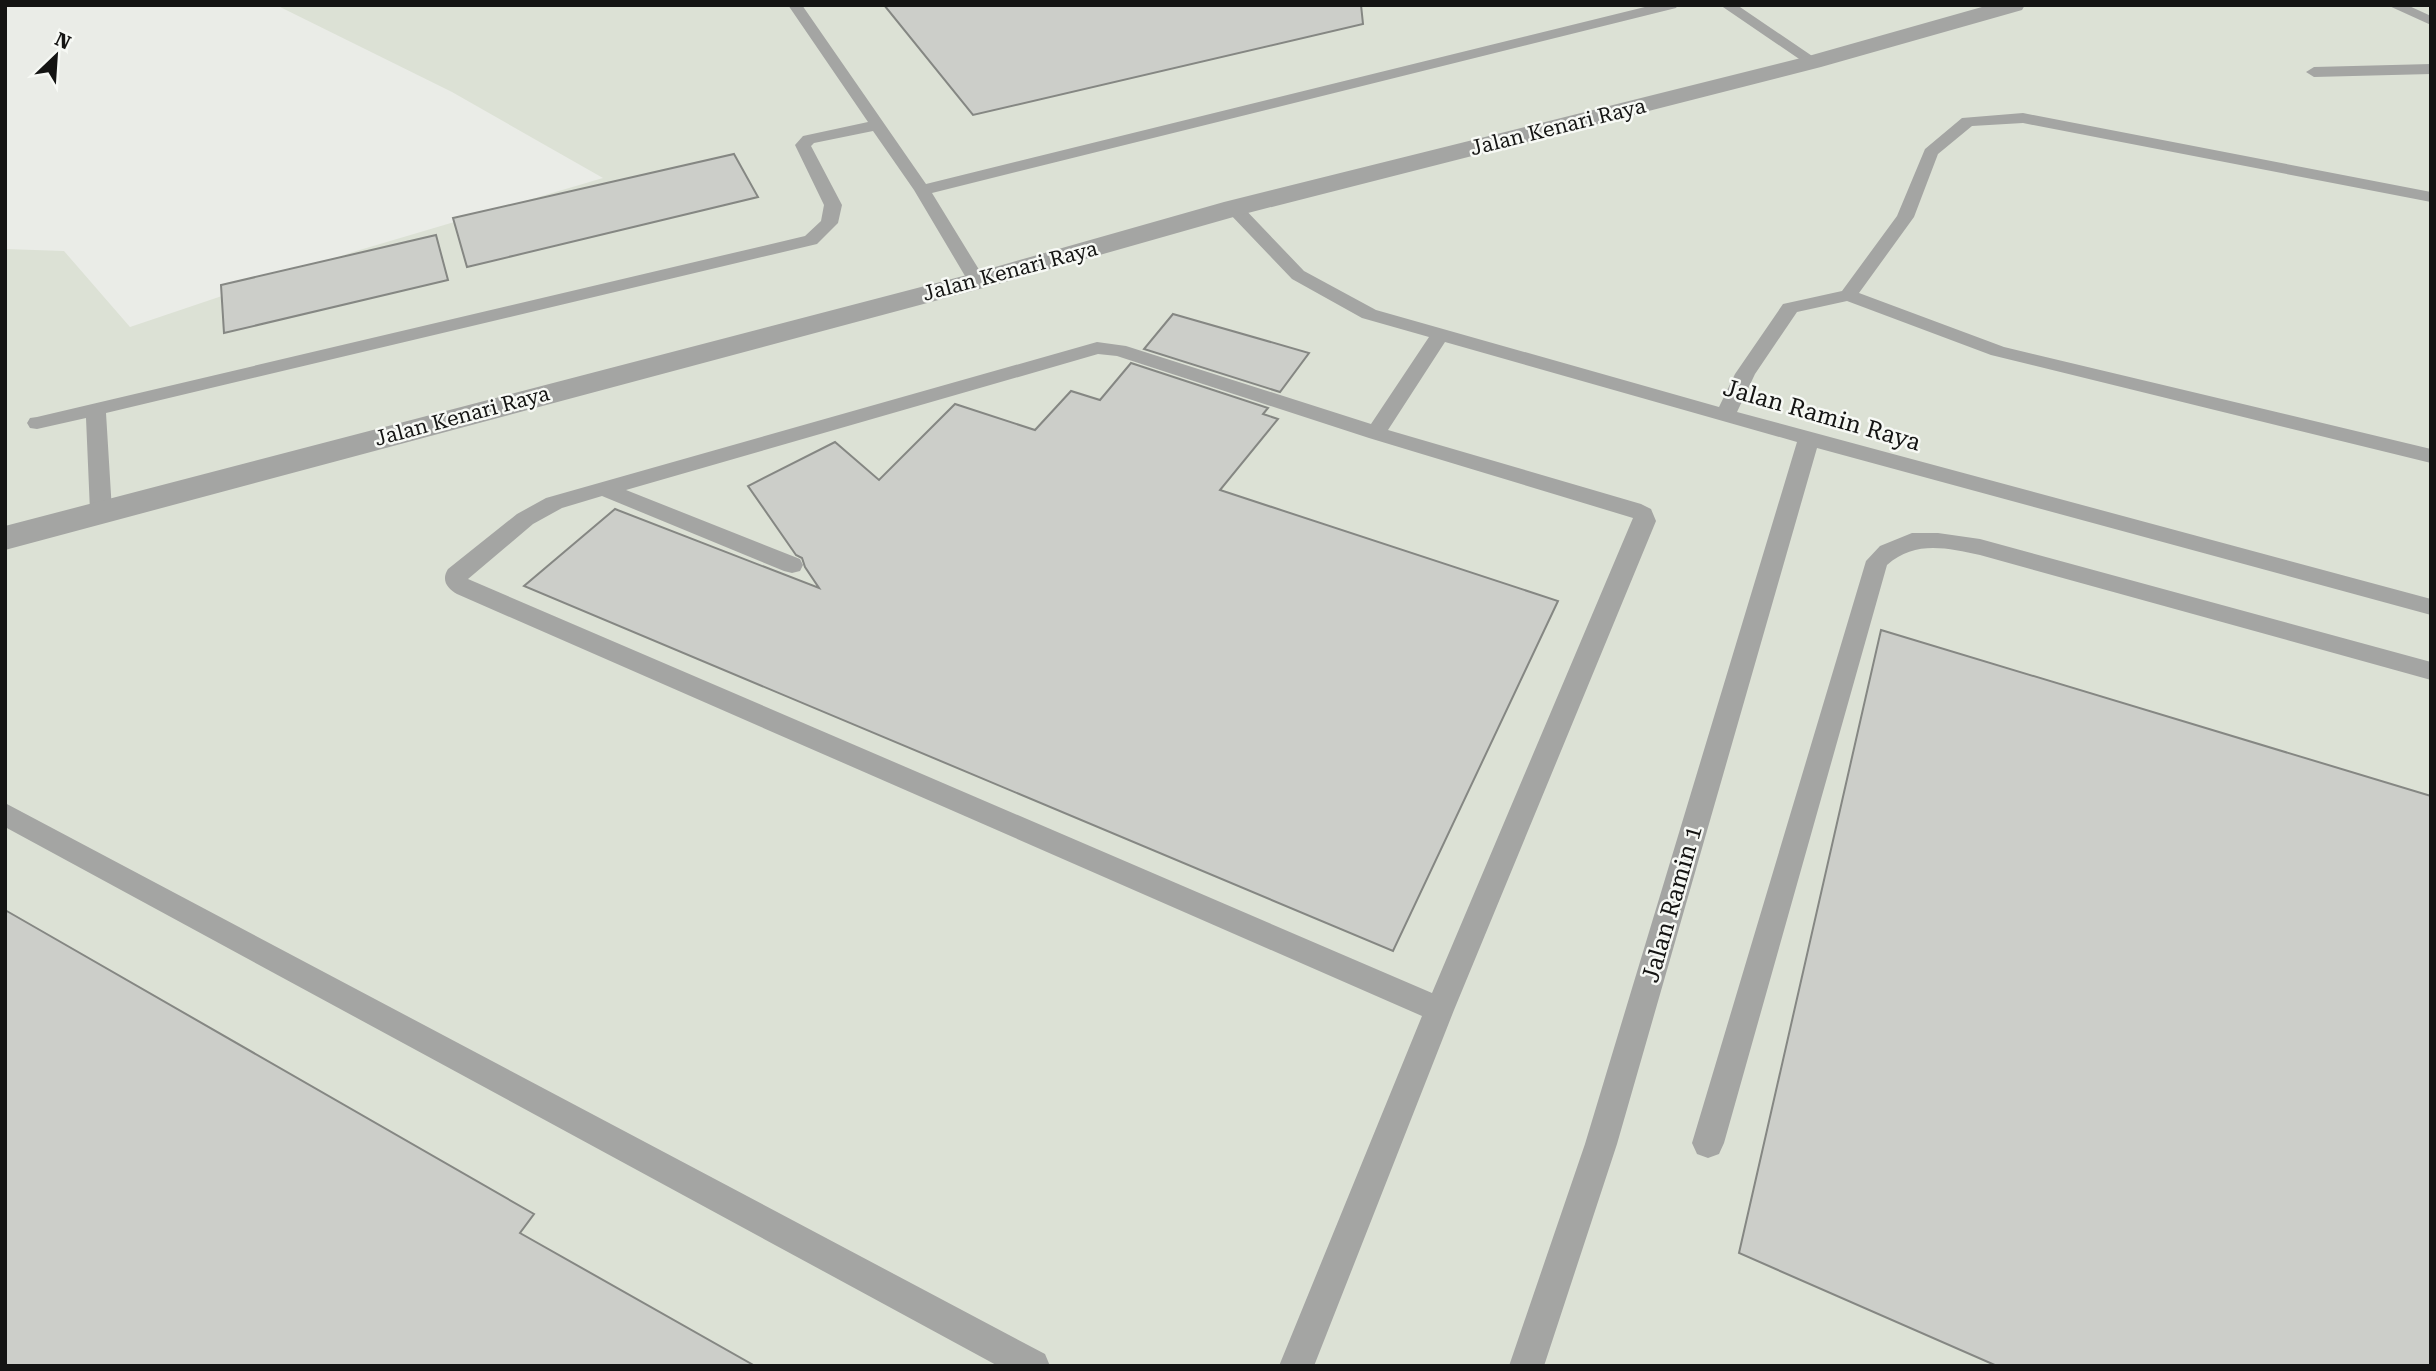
<svg xmlns="http://www.w3.org/2000/svg" width="2436" height="1371" viewBox="0 0 2436 1371" font-family="'Roboto Serif',serif">
  <style>
    .built { fill: #dce1d5 }
    .building { fill: #cccec9; stroke: #858783; stroke-width: 2 }
    .lines { fill: none; stroke-linecap: round; stroke-linejoin: round }
    .service { fill: #a4a5a3; fill-rule: evenodd }
    .minor { fill: #a4a5a3; fill-rule: evenodd }
    .labels { text-anchor: middle; stroke-width: 5; stroke-linejoin: round; paint-order: stroke }
    .far-street-label { font-size: 21px; fill: #141413; stroke: #f7f9f5 }
    .street-label { font-size: 24px; fill: #141413; stroke: #f7f9f5 }
  </style>
  <rect width="100%" height="100%" fill="#eaece7"/>
  <path class="built" d="M276,5h2155v1361h-2426v-1117l59,2 66,76 223,-75 250,-74 -151,-86z"/>
  <path class="building" d="M884,5h477l2,19 -390,91z
    M734,154l24,43 -291,70 -14,-49z
    M436,235l12,45 -224,53 -3,-48z
    M1173,314l136,39 -29,39 -136,-43z
    M1131,363l137,45 -5,6 15,5 -58,71 338,111 -165,350 -869,-365 91,-77 204,79 -14,-21 -3,-9 -6,-3 -48,-69 87,-44 44,38 76,-76 80,26 36,-39 29,9z
    M1881,630l550,166v570h-434l-258,-113z
    M5,910l529,304 -14,19 235,133h-750z"/>
  <g class="lines">
    <path class="service" d="M788,5h14l124,179 727,-179h25l-2,3 -744,185 54,88 -9,6 -9,-6 -54,-91 -41,-59 -59,12 -3,3 31,59 -4,18 -21,21 -711,169 6,98 -3,5 -8,2 -8,-2 -3,-5 -4,-93 -49,11 -7,-1 -3,-5 3,-5 7,-1 768,-181 16,-15 3,-16 -29,-60 8,-9 65,-14z
      M1720,5h17l84,57 -3,3h-10z
      M2387,5h20l24,11v9z
      M2431,64v10l-117,3 -8,-5 8,-5z
      M2023,113l408,79v10l-408,-79 -51,3 -34,28 -24,63 -55,76 145,54 427,102v14l-440,-108 -144,-54 -50,11 -42,62 -18,38 694,187v16l-614,-167 -200,696 -73,222h-35l76,-222 212,-702 -352,-100 -57,88 253,74 10,5 5,12 -202,489 -140,356h-35l143,-350 -965,-422c-10,-6 -16,-14 -9,-25l69,-55 29,-16 551,-156 29,4 245,78 58,-87 -67,-19 -70,-39 -64,-67 -3,-4 3,-4h12l64,67 72,39 343,97 16,-33 48,-70 59,-13 55,-75 28,-67 37,-31zM1098,354l19,2 252,82 264,80 -201,475 -964,-414 65,-55 29,-16 40,-12 182,75 8,2 8,-2 3,-6 -3,-6 -174,-69z
      M1912,533h26l42,6 451,123v18l-451,-125c-33,-7 -65,-15 -93,10l-163,578 -5,11 -11,4 -11,-4 -5,-11 174,-582 14,-15z
      M5,803l1040,551 5,12h-52l-993,-539z"/>
    <path class="minor" d="M1989,5h36l-3,5 -201,57 -577,147 -257,73 -982,263v-24l962,-251 257,-73 581,-145z"/>
  </g>
  <g class="labels">
    <g class="far-street-label">
      <text transform="translate(1558 127) rotate(-14)" y="7">Jalan Kenari Raya</text>
      <text transform="translate(1010 271) rotate(-15)" y="7">Jalan Kenari Raya</text>
      <text transform="translate(462 416) rotate(-15)" y="7">Jalan Kenari Raya</text>
    </g>
    <g class="street-label">
      <text transform="translate(1822 415) rotate(16)" y="8">Jalan Ramin Raya</text>
      <text transform="translate(1672 904) rotate(-74)" y="8">Jalan Ramin 1</text>
    </g>
  </g>
  <rect width="2436" height="1371" fill="none" stroke="#141413" stroke-width="14"/>
  <g transform="translate(56 56) rotate(25)" stroke="#f7f9f5" stroke-width="5" paint-order="stroke">
  <path d="M0-5L12 26L0 18L-12 26Z" fill="#141413"/>
  <text y="-10" font-size="19" font-weight="bold" text-anchor="middle" fill="#141413">N</text>
  </g>
</svg>
